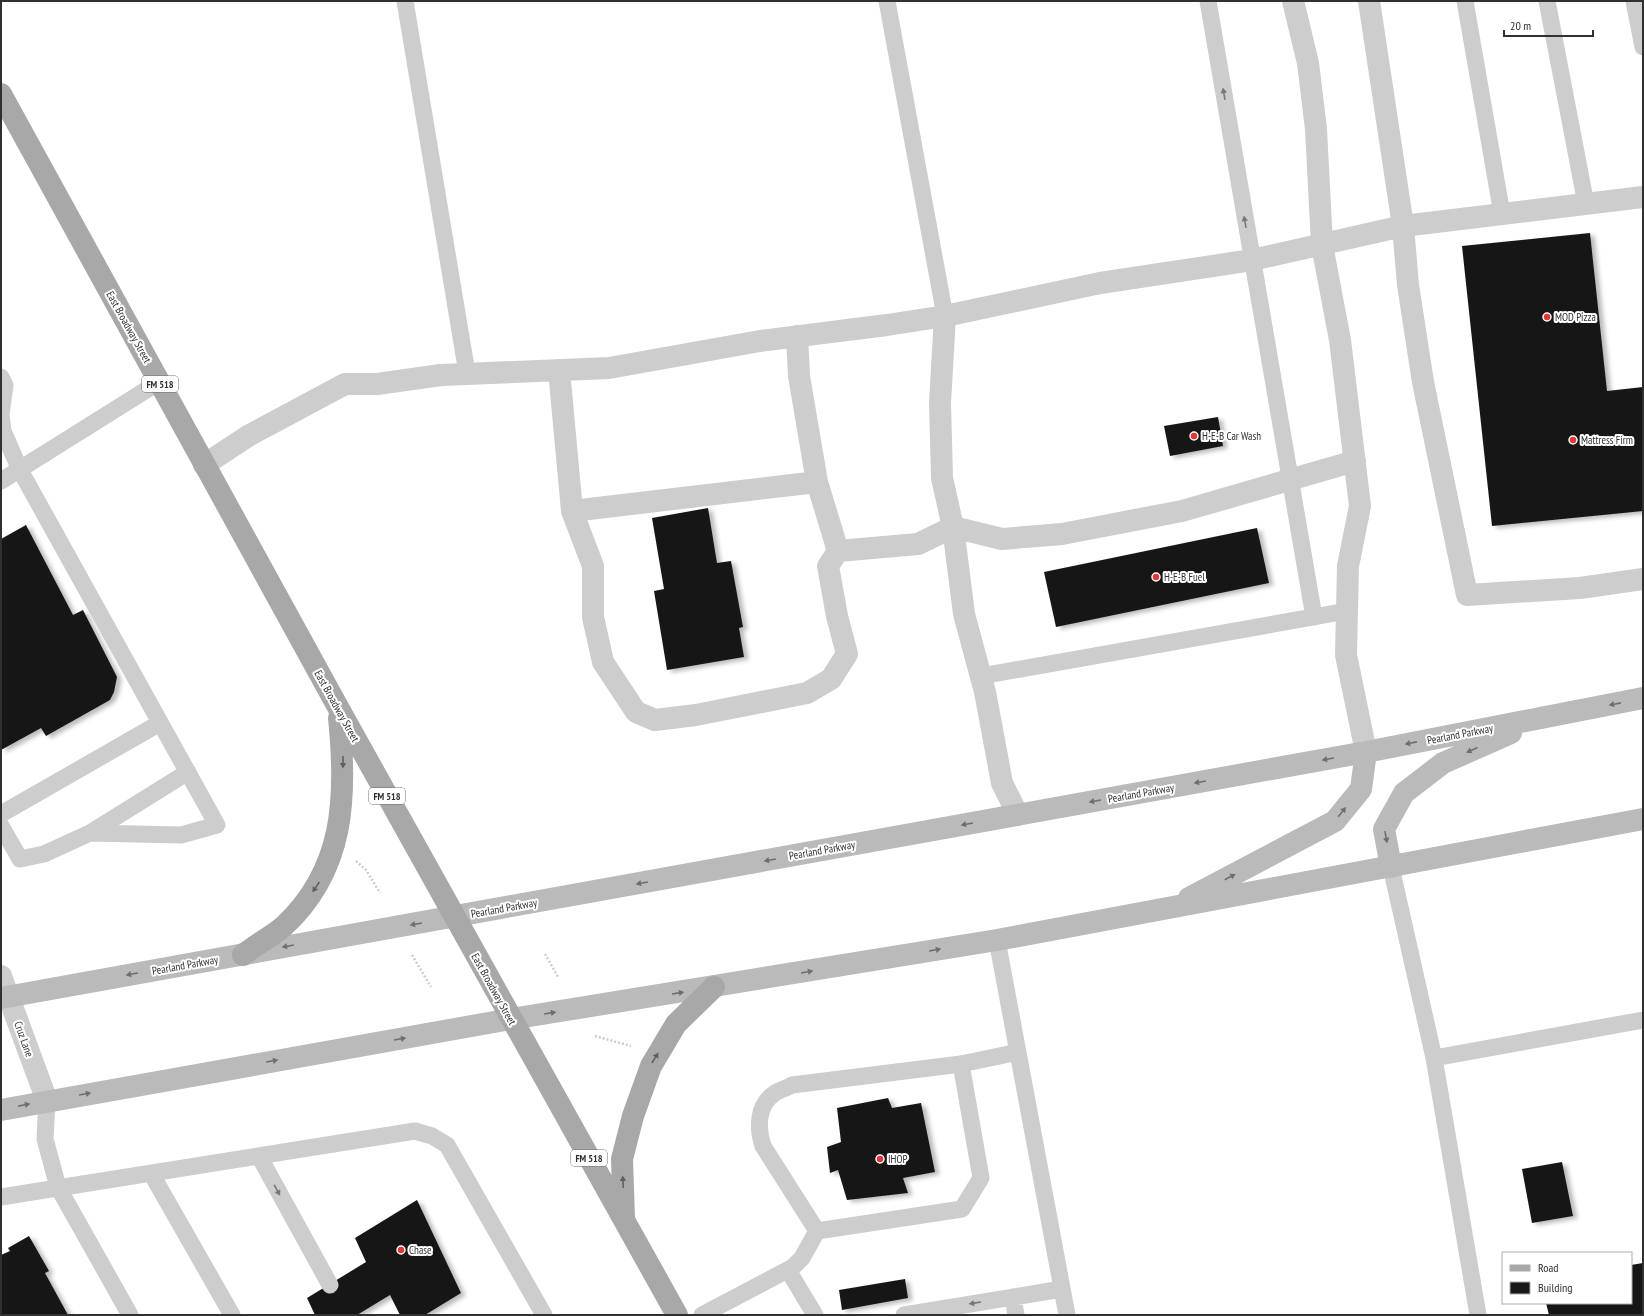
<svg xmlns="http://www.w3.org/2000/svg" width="1644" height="1316" viewBox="0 0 1644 1316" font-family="'PT Sans Narrow',sans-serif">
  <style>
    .building { fill: #171717; filter: url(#shadow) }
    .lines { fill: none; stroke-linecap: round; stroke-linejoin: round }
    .path { stroke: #cdcdcd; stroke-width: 2.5; stroke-dasharray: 2 2; stroke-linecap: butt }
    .lane { stroke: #cdcdcd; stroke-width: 17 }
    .street { stroke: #cdcdcd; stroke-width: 22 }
    .secondary { stroke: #bababa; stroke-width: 22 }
    .primary { stroke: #a8a8a8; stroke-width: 22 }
    .oneway { fill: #777 }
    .oneway2 { fill: #6e6e6e }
    .oneway3 { fill: #606060 }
    .poi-dot { fill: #e13739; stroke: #fff; stroke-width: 1.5 }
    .labels { text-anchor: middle; stroke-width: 4; stroke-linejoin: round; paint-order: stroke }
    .shield { fill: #fff; stroke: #6e6e6e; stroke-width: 1 }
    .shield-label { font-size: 10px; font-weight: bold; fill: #303030 }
    .poi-label { font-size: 11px; fill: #303030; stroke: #fff; text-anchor: start }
    .street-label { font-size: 11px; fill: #303030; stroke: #fff }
  </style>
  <defs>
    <filter id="shadow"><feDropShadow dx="4.5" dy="2.5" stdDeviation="2" flood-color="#0004"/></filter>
  </defs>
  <rect width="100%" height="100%" fill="#fff"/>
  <path class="building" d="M1590,233l17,158 36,-4v124l-151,15 -30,-280z
    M1218,417l5,29 -53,10 -6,-30z
    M708,508l9,55 14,-2 12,66 -4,1 5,29 -77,13 -13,-79 10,-2 -12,-71z
    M26,525l47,90 10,-5 34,67 -3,15 -4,8 -64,36 -5,-8 -40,22v-211z
    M1257,528l12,55 -213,44 -12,-55z
    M888,1098l4,10 29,-5 14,69 -32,6 5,15 -61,7 -9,-30 -8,3 -3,-26 14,-5 -4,-34z
    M1562,1162l11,54 -41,7 -10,-54z
    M417,1200l44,93 -36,22h-25l-10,-20 -33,20h-42l-8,-17 59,-36 -11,-24z
    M29,1236l20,35 -4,2 23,42h-67v-60l9,-4 -2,-3z
    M1643,1263v52h-94l-3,-12h85v-38z
    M905,1279l3,19 -66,12 -3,-20z"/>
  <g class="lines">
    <path class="path" d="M356,861l10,9 14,23
      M545,954l13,23
      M412,955l19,32
      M595,1036l36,10"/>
    <path class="lane" d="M405,1l62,372
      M887,1l58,315
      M1208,1l106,616
      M1465,1l37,213
      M1547,1l39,203
      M1634,1l9,46
      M1,377l4,8 -4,29 2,17 17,39 197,355 -36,10 -91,-2
      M1,481l158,-99
      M981,676l366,-65
      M1,814l159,-91
      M1,826l19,33 24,-5 46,-21 98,-61
      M1391,867l43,191 44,257
      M997,940l70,375
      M1434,1058l209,-38
      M47,1101l-2,38 13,48 72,128
      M259,1156l71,129
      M151,1173l81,142
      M1,1197l414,-66 17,5 15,9 97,170
      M817,1231l-54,-85c-6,-18 -6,-41 12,-53 5,-3 12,-5 17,-8l169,-21
      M788,1270l27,45
      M1013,1297l3,18
      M702,1315l91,-48 9,-9 15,-27 145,-22 19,-31 -20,-114 57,-12
      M904,1315l158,-26"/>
    <path class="street" d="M1293,1l15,62 8,66 6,116 18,95 20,166 -12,60 -2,89 20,97
      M1369,1l34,225 240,-29
      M945,316l-5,87 2,75 11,49 11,87 21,78 17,91 16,32
      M797,336l2,40 18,106 21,69
      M559,370l13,141 21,55v51l10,45 33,50 19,8 41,-5 111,-22 24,-14 16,-25 -10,-38 -9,-50 10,-15 80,-7 35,-17 49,12 60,-5 120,-23 173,-50
      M204,465l44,-29 97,-52h32l64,-9 168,-7 151,-27 127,-16 58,-9 155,-33 152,-23 151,-34 5,59 15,97 44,213 113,-7 63,-9
      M572,511l245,-29
      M1,976l46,125"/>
    <path class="secondary" d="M1391,867l-7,-38 20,-36 39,-30 68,-30
      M1189,898l146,-77 26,-32 5,-37
      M1,998l1365,-246 277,-54
      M1,1110l510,-91 486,-79 646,-121"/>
    <path class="primary" d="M1,94l338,615 338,606
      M243,955c12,-10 28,-18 40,-28 62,-57 64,-130 56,-209
      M624,1218l-2,-59 11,-43 18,-50 25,-42 38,-37"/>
  </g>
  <defs><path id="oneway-solid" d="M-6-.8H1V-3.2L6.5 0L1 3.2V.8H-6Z"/></defs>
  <g class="oneway">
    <use href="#oneway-solid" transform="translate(1224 94) rotate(-100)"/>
    <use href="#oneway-solid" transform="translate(1245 222) rotate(-100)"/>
    <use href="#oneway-solid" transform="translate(277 1190) rotate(61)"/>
    <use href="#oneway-solid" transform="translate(975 1303) rotate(171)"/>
  </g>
  <g class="oneway2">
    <use href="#oneway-solid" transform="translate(1615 704) rotate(169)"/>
    <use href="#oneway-solid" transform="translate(1411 743) rotate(169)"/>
    <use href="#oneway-solid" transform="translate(1472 750) rotate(156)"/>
    <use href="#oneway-solid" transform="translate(1328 759) rotate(170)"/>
    <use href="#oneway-solid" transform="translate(1200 782) rotate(170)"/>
    <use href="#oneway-solid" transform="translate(1095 801) rotate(170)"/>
    <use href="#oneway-solid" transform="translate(1342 812) rotate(-51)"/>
    <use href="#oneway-solid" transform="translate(967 824) rotate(170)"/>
    <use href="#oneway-solid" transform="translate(1386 837) rotate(80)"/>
    <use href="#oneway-solid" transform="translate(770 860) rotate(170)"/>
    <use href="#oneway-solid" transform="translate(1230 877) rotate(-28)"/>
    <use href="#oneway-solid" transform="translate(642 883) rotate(170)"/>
    <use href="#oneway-solid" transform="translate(416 924) rotate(170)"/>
    <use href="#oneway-solid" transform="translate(288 946) rotate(170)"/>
    <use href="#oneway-solid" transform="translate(935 950) rotate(-10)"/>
    <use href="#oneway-solid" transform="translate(807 972) rotate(-10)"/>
    <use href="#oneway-solid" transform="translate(132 974) rotate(170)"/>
    <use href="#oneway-solid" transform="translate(678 993) rotate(-9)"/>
    <use href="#oneway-solid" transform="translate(550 1013) rotate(-9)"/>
    <use href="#oneway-solid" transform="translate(400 1039) rotate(-10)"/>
    <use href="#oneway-solid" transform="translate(272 1061) rotate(-10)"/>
    <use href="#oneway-solid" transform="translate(85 1094) rotate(-10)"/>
    <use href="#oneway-solid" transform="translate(24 1105) rotate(-11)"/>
  </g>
  <g class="oneway3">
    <use href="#oneway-solid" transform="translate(343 762) rotate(90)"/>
    <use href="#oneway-solid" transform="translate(316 887) rotate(124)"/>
    <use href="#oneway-solid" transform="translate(655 1058) rotate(-58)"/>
    <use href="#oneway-solid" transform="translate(623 1182) rotate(-92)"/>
  </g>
  <g class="poi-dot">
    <circle cx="1547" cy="317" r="4"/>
    <circle cx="1194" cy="436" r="4"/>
    <circle cx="1573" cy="440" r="4"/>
    <circle cx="1156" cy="577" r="4"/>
    <circle cx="880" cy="1159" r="4"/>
    <circle cx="401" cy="1250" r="4"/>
  </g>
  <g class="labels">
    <g class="shield">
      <rect x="142" y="376" width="36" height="16" rx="3"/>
      <rect x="369" y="788" width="36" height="16" rx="3"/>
      <rect x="571" y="1150" width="36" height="16" rx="3"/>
    </g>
    <g class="shield-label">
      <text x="160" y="388">FM 518</text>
      <text x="387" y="800">FM 518</text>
      <text x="589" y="1162">FM 518</text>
    </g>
    <g class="poi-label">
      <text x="1555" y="321">MOD Pizza</text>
      <text x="1202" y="440">H-E-B Car Wash</text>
      <text x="1581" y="444">Mattress Firm</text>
      <text x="1164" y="581">H-E-B Fuel</text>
      <text x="888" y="1163">IHOP</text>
      <text x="409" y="1254">Chase</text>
    </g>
    <g class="street-label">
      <text transform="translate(129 327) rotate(61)" y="4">East Broadway Street</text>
      <text transform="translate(337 706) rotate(61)" y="4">East Broadway Street</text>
      <text transform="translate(1460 734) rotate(-11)" y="4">Pearland Parkway</text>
      <text transform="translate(1141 793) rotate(-10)" y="4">Pearland Parkway</text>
      <text transform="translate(822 850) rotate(-10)" y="4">Pearland Parkway</text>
      <text transform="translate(504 908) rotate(-10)" y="4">Pearland Parkway</text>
      <text transform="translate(185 965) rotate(-10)" y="4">Pearland Parkway</text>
      <text transform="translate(494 989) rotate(61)" y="4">East Broadway Street</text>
      <text transform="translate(24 1039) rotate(70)" y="4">Cruz Lane</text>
    </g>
  </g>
  <rect width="1644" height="1316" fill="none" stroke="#303030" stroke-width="4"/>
  <rect x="1502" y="1252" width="130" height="52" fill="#ffffff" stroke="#acacac"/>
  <rect x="1510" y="1265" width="20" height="6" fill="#a8a8a8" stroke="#acacac"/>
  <text x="1538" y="1272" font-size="12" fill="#303030">Road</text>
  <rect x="1510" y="1282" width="20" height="12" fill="#171717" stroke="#acacac"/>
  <text x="1538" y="1292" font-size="12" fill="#303030">Building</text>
  <path d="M1504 30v6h89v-6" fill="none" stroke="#303030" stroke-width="2"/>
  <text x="1510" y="30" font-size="12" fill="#303030" stroke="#ffffff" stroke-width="3" paint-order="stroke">20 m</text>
</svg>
